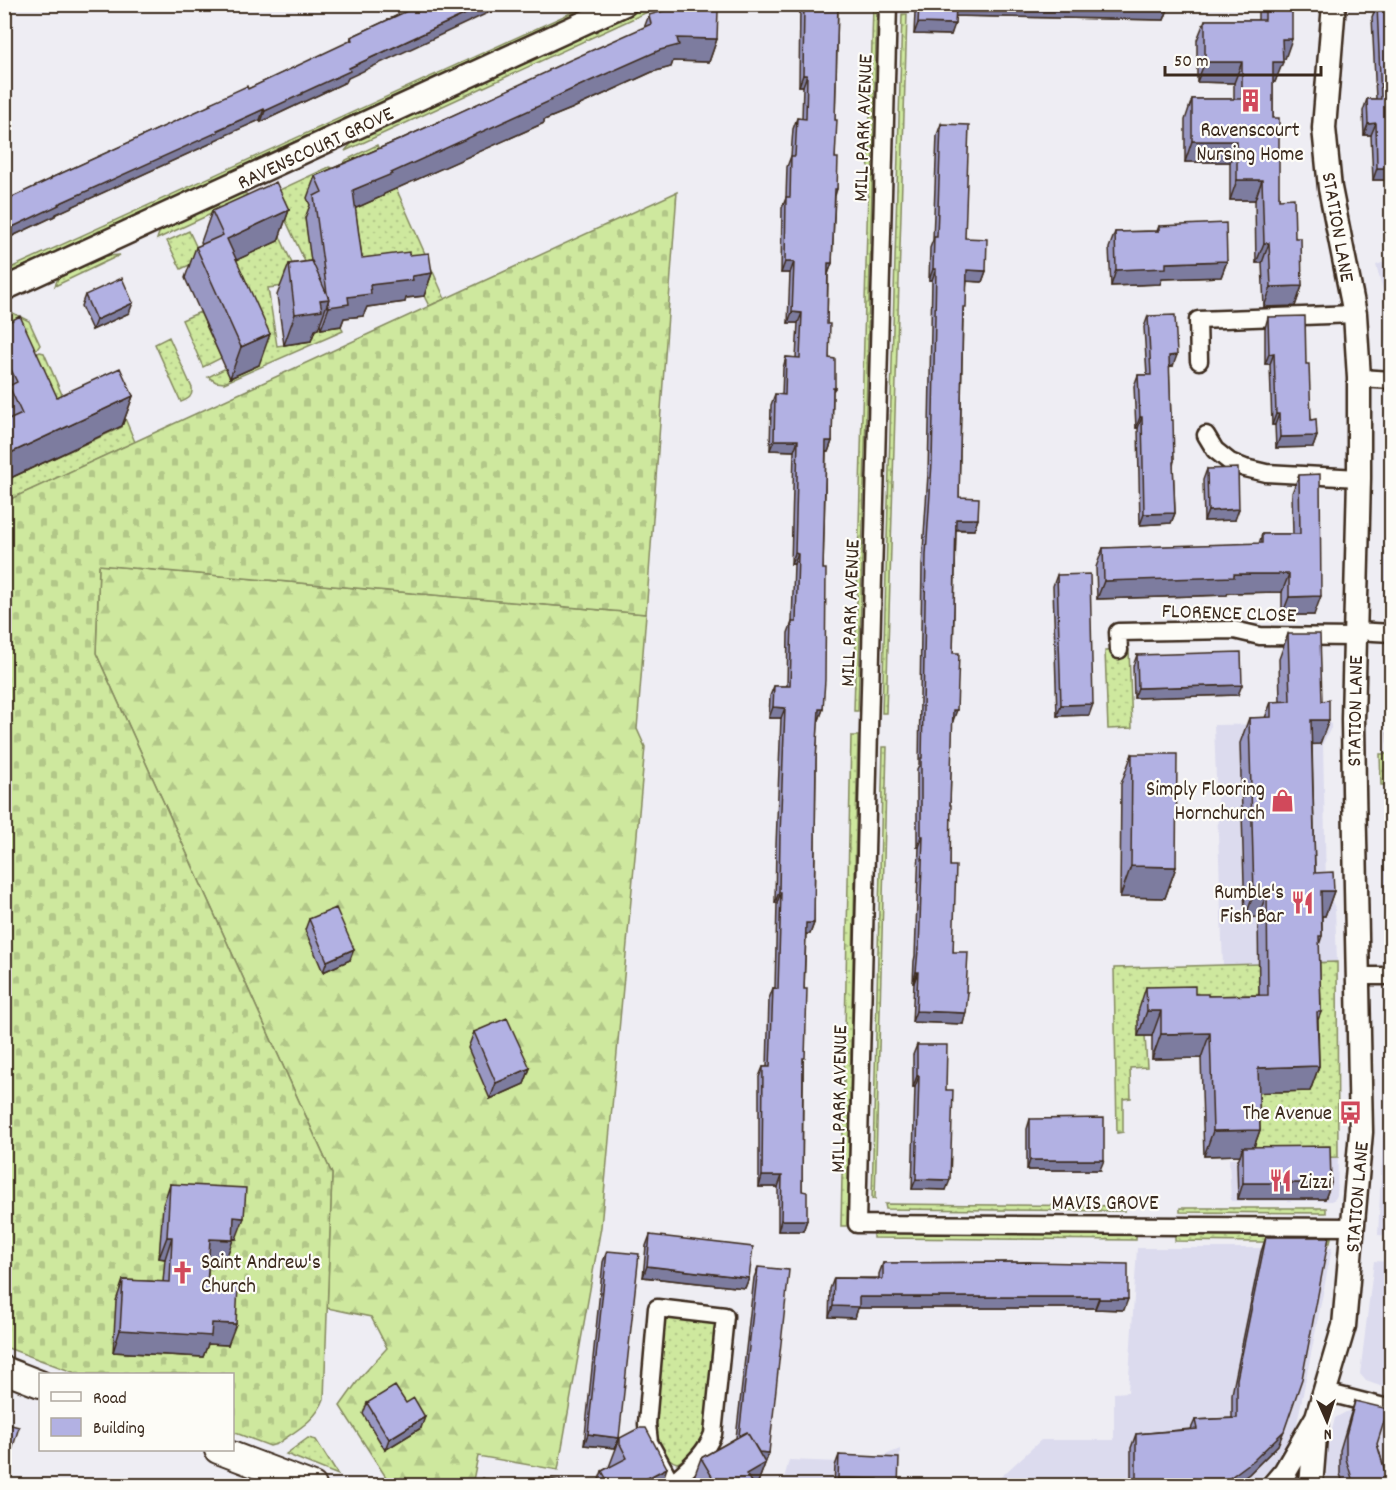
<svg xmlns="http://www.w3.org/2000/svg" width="1396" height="1490" viewBox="0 0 1396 1490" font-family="Dekko,sans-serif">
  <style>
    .built { fill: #dcdbee }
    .grass { fill: url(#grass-dots); stroke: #84895e; stroke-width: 1.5 }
    .forest { fill: url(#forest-firs); stroke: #84895e; stroke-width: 1.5 }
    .cemetery { fill: url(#cemetery-stones); stroke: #84895e; stroke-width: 1.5 }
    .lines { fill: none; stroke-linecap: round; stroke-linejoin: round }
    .street-casing { stroke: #3b2a1e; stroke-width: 21 }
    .secondary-casing { stroke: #3b2a1e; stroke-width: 27 }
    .primary-casing { stroke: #3b2a1e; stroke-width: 30 }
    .street { stroke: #fdfcf7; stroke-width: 16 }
    .secondary { stroke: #fdfcf7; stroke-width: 22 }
    .primary { stroke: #fdfcf7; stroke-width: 26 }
    .wall { fill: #9998c3; stroke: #3b2a1e; stroke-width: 1.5 }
    .shaded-wall { fill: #7d7c9f; stroke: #3b2a1e; stroke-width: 1.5 }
    .building { fill: #b2b1e3; stroke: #3b2a1e; stroke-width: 1.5 }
    .labels { text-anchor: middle; stroke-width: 4.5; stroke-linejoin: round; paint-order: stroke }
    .street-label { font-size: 21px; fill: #3b2a1e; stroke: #fdfcf7 }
    .poi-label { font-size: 21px; fill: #3b2a1e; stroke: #fdfcf7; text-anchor: end }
  </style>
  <defs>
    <pattern id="grass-dots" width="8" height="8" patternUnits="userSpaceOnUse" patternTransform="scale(1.5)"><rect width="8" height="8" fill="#cee89e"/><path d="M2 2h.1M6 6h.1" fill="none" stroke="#b2c788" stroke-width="1.8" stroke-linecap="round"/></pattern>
    <pattern id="forest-firs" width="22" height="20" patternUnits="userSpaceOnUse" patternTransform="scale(1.5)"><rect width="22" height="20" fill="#cee89e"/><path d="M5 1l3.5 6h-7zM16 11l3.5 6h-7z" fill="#b2c788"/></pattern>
    <pattern id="cemetery-stones" width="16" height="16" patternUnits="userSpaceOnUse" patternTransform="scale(1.5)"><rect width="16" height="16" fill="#cee89e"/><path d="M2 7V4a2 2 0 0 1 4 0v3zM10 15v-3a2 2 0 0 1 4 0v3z" fill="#b2c788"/></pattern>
  </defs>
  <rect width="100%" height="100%" fill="#eeedf3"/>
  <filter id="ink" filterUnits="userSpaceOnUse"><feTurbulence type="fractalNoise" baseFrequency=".0167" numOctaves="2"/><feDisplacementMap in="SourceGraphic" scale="12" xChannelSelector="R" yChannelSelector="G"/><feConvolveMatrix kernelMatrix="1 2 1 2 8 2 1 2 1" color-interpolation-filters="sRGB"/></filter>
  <g filter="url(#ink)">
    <path class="built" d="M1391,260l1,103h-1l-3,-1 -1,-40 -2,-25 -9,-32z
      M1386,533h5v83h-8z
      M1331,723v5l-8,15 3,143 9,22 2,54 -114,4 -9,-241z
      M1383,854h8v106h-7z
      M1391,1134h1l-1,102 -13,-1 5,-100z
      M1338,1157l-1,38 -2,4 -4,2h-100l-2,-42z
      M1137,1248h195l-37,186 -13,24 -29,27 -262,1 50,-46h73v-47l14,-1z
      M1374,1261l17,1v128l-25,-9 -6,-7z
      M1357,1410l34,8v67l-64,1 -1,-32 9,-36 11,-6z
      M900,1449l-1,36 -117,1 7,-26 77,3z"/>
    <path class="grass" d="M877,4l-19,707h-4l19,-706z
      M650,5h5l1,3 -311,143 9,-11z
      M579,9l1,4 -575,262 -1,-4z
      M902,14h5l-21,699h-4z
      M377,145l68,154 -16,7 -5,-10 -70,-16 -9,-67 38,-17 -40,-32 3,-4z
      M329,167l6,2 -21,45 -9,4 10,65 -42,-90z
      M242,192l8,4 -93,43 2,-6 8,-7z
      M271,216l30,68 -33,4 9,58 7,-1 25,-15 32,-4 2,5 -119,52 -8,-1 -8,-5 18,-9 4,9 -15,-108z
      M189,231l13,28 -21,10 -14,-28z
      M120,255l-65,31 3,-8 48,-22z
      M11,312l18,9 11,24 -2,3 -23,11 -10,-10v-34z
      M200,312l21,46 -18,9 -21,-47z
      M169,337l23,51c1,9 -4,11 -11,14l-26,-58z
      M40,352l4,1 19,44 -34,17 -12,-51z
      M113,390l22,52 -130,60 -1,-21 118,-54z
      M1129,650l3,78 -24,1 -3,-78z
      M851,736h7l-11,490h-6z
      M883,747h4l-12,452h-3z
      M1380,754h11v31h-10z
      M1337,962l1,195 -87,2 -2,-92 31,25 30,-2 -40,-109h-11v38l-114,17 2,31 -17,1 1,30 -8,1v33l-6,1 -3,-165z
      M885,1204l240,2v5l-239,-2z
      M1180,1208h146v5l-146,-1z
      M873,1233l263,2v5l-263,-2z
      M1175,1235l156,2 -1,6 -155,-2z
      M665,1316l53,5 -11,111c-5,13 -16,27 -30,31 -13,-4 -20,-20 -21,-34z
      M308,1438l8,2 22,35 -52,-21z"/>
    <path class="forest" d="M99,565l547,49 -9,115 8,18 -44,480 -43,243 -80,-14 -6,29h-81l-51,-79 20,-28 27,-30 -16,-31 -44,-9 5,-134 -236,-521z"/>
    <path class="cemetery" d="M677,192l-31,422 -547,-49 -3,88 236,521 -8,225c-8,22 -29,32 -47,45l-7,2 -37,-14 -1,-58h-154l-73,-27 -1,-845z"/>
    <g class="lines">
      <defs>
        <path id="street" d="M888,4l-19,725 -12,495 496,3
          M1199,361l-1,-41 157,-6
          M1359,378l33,2
          M1206,435l9,15 15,12 15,6 21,5 93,5
          M1355,631l37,2
          M1119,650l-1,-18 116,-2 26,6 95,1
          M1357,976h35
          M1325,1392l67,17
          M672,1483c16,-15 33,-28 41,-49l12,-118 -68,-8 -10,116 2,18 24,44"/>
        <path id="secondary" d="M4,289l621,-285
          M1273,1486l12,-14 32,-55 27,-91 17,-194 -7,-343 -1,-70 6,-241v-100l-4,-64 -25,-126 -6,-60 10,-124
          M1311,1486l5,-62"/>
        <path id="primary" d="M4,1370l36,14
          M218,1450l95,36"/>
      </defs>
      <use href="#street" class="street-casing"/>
      <use href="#secondary" class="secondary-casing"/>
      <use href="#primary" class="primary-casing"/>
      <use href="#street" class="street"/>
      <use href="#secondary" class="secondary"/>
      <use href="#primary" class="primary"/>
    </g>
    <path class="wall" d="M422,4l-74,74 -2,4 -85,40 -1,-2 -24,10 -21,10 -1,2 -158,72 -1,2 -51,24v-39l46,-21 1,-2 158,-72 1,-3 38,-14 102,-47 1,-5z
      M800,4h38l-3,116v38l2,31 -2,7 -3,67 -4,11 -1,50 2,34 6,30 -2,3 -1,50 -4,11h-2l-3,117v140l-4,11h-1l-2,39 -2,164 -4,11h-4l-2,55 -2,202 5,29 -4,11h-25v-44h-19v-110l4,-10h4l2,-68 4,-11h2l2,-85h-2l1,-58 5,-127h-12l1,-22 4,-10h13l1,-53 4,-11 2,-58h-3l3,-113 -24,-1 1,-45 4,-11 7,1 1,-27 3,-11 10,1 2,-35h-10l2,-50h-9l1,-65 4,-10 1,-31 4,-11 2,-27 4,-11 5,1 1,-33h-4z
      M918,4h250v5l-4,11 -208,-4 -5,19 -37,-1 1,-22z
      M1258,4h34l-7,55h-2l-8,23h-2v36l6,81 16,39 7,48 -7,20 -31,1 -2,-44h-6l-1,-63h-25v-38h-45v-42l7,-21h42v-16l-37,-1v-42l8,-20h53z
      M1392,4v236h-4l-2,-60h-13l-2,-45h-7l-1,-24 4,-12h9l-4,-82 5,-12z
      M649,15l68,24 -8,23 -36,-1 -2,6 -19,5 -81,37 -27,11v3l-160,71 -1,2 -28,12 7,50 47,-3 23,18 -8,23 -18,2 -1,4 -38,5 -4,9 -19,2 -3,8 -20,3 -1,-5 -2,5 -3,1 -4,11 -27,4 -7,-50 12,-31 22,-3 -6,-43 5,-13 -3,-7 8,-22 84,-36 149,-68 1,-2 95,-42z
      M941,124l24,114 21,33 -4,11 -15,-1 -4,35 -4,181 19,22 -4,11h-18l-3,123v68h-1l-2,84v61l3,86 10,72 -51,-2 2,-39h-1l1,-22 1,-5 4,-109h-2v-78l2,-4 3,-200 6,-91 4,-194h-3l1,-32 3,-8 4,-105z
      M289,210l-11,31 -42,19 23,105 -29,13 -45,-100 11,-31 6,-2 -1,-3 11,-31z
      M1159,226l68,35 -6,16 -59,2 -2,5 -49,2 -2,-38 6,-16 42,-1z
      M85,295l44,18 -37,17 -11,-24z
      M1148,316l25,50h-4l2,54 3,41 -1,5 2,47 -4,10 -31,2 -2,-97h-2l-2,-42 4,-11h9l-3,-48z
      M1268,317l38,47 5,56 6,16 -4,11 -37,1 -1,-23h-3l-2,-61h-5v-36z
      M4,322l53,75 76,-1 -11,30 -118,55z
      M1207,469l28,51 -31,1 -1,-41z
      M1299,475l15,140h-32v-23l-54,1 -1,2 -130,4 -1,-32 7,-19 156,-4 3,-10h31l-1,-41z
      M1057,575l32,140 -32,1 -4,-130z
      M1288,634l32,110h-8l3,129 19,18 -9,25h-3v20l-3,9 2,67 -3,8 1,46 -9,25 -51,1 1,38 -6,17 77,36 -6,16h-87l-1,-36 3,-8 -36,1 -3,-98 -49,1v-23h-14v-24l8,-25 62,9 51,-1 -1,-78 -13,1 -5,-175 9,-25h16l6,-16h9l-1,-43z
      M1137,655l101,40 -104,3 -1,-32z
      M1392,721v30h-3l-1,-22z
      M1132,754l44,113 -11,31 -45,-1 1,-113z
      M309,919l41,41 -27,12 -18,-42z
      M474,1032l56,36 -6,16 -34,15 -22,-51z
      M917,1045l29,45v100l-34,-1 3,-102h-2v-32z
      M1030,1119l70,51h-73v-41z
      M170,1184l66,55h-3l-8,22 -16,-1 -2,25 21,60 -20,-1 -5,13 -90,-5 3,-51 7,-21 40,2 2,-23 -6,-1 4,-53z
      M650,1235l99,43 -4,10 -102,-11 3,-31z
      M1266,1237l12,208 -29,29 -15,11h-103v-37l5,-14 55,-5 4,-9 37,-2v-24l29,-142z
      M607,1251l12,187 -4,10 -31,-3 19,-183z
      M1030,1262l94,48 -29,-1v-1h-237l-3,10 -26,-1 1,-28 4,-11h45v-4l4,-11z
      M758,1267l11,186 -12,32h-66l10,-27 35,-20 18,-160z
      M1392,1271v96h-7z
      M1355,1401l22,43 12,41h-45l-4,-11v-24l10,-34z
      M367,1403h39l15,25 -36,22 -22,-36z
      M4,1423l5,37 -5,12z
      M620,1438l41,47h-64l5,-14 7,-4z
      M839,1455l59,30h-64l1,-19z"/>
    <path class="shaded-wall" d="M487,4h20l-159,74 -2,4 -85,40 4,-11 84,-43z
      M956,6l212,3 -4,11 -212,-4z
      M918,23l37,1 -4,11 -37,-1z
      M677,38l40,1 -8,23 -36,-1 -2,6 -19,5 -81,37 -27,11v3l-160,71 -1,2 -38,17 8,-23 198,-91z
      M1282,39h10l-7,20 -10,1z
      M1205,62h37l-8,21 -37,-1z
      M1273,62h10l-8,20h-9z
      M803,75h4l-4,11h-4z
      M264,109l-4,11 -45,20 -1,2 -158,72 -1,2 -51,24v-9l54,-27z
      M1376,123l-5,12h-7l4,-11z
      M1192,141h45l-7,21h-45z
      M1377,168h13l-4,12h-13z
      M1237,180h25l-7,20h-25z
      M289,210l-11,31 -63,29 12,-31z
      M1392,230v10h-4z
      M1264,243h5l-7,20h-6z
      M1227,261l-6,16 -59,2 -2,5 -49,2 5,-16 50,-7z
      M785,262h9l-4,11h-9z
      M828,263h4l-4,11h-4z
      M933,269h3l-4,11h-3z
      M967,270l19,1 -4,11 -19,-1z
      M432,273l-8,23 -18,2 -1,4 -38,5 -4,9 -19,2 -3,8 -20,3 8,-22 41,-22 42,-9z
      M1302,286l-7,20 -31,1 7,-20z
      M329,299l-11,30 -3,1 -4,11 -27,4 11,-31 25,-14z
      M133,303l-4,10 -37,17 4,-10z
      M792,312l10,1 -4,10h-10z
      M270,334l-11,31 -29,13 11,-31z
      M1274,353l-4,11h-5l4,-10z
      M1177,355l-4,11 -8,1 4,-11z
      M133,396l-11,30 -118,55v-25z
      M1276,414h3l-4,11h-3z
      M1140,417h2l-4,11h-2z
      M1317,436l-4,11 -37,1 4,-11z
      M774,440h24l-4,11 -24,-1z
      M826,441h6l-4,11h-6z
      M1239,509l-4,11 -31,1 4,-10z
      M1175,513l-4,10 -31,2 4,-11z
      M956,519h22l-4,11 -22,-1z
      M795,553l3,1 -4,10h-3z
      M1234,574h55l-7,18 -54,1 -1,2 -130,4 7,-18z
      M1321,596l-7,19h-32l7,-18z
      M1242,685l-4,10 -104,3 4,-10z
      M1093,704l-4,11 -32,1 4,-11z
      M773,707l12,1 -4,10h-12z
      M819,709h4l-4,11h-4z
      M953,710h4l-4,11h-4z
      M1311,720h18l-9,24 -18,1z
      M1392,743v8h-3z
      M921,836h2l-4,11h-2z
      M1131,866l45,1 -11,31 -45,-1z
      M1321,891h13l-9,25h-13z
      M779,892h2l-4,11h-2z
      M1254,893h13l-9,24 -13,1z
      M806,923h8l-4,11h-8z
      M354,949l-4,11 -27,12 4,-11z
      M916,972h2l-4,11h-1z
      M916,1011l50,2 -3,11 -51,-2z
      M1147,1011h14l-9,25h-14z
      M1210,1033l-9,25 -49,1 9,-25z
      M1319,1066l-9,25 -61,2 9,-25z
      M530,1068l-6,16 -34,15 6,-16z
      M917,1076h2l-4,11h-2z
      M1260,1130l-9,25 -8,-8 -3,8 -36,1 9,-25z
      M1030,1160h74l-4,10h-73z
      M762,1176h20l-4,11h-19z
      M916,1179l34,1 -4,10 -34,-1z
      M1243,1183h88l-6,16h-87z
      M234,1217l10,1 -8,21 -9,-1z
      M781,1220h26l-4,11h-25z
      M167,1237h5l-7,22 -6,-1z
      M210,1239l23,1 -8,21 -23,-1z
      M647,1266l102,12 -4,10 -102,-11z
      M859,1297h240l-4,11h-237l-3,10 -26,-1 4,-11z
      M1099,1299h29l-4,11 -29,-1z
      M212,1323l24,1 -8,21 -20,-1 -5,13 -90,-5 7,-22z
      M1390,1352l2,1v14h-7z
      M425,1417l-4,11 -36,22 4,-11z
      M1284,1431l-6,14 -29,29 -15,11h-14z
      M588,1434l31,4 -4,10 -31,-3z
      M738,1450l31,3 -12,32h-15z
      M667,1468l-6,17h-27z
      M838,1478l40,1 -2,6h-41z"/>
    <path class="building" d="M422,4h65l-138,64 1,3 -48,22v1l-37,17 -1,-2 -24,11 -23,10 1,2 -160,72 1,1 -55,26v-30l47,-22v-1l160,-73 -1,-2 37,-17 1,3 104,-49 -1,-3z
      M804,4h34l-3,116h2l-2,38h3l-1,31h-2l-3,74h-4l-1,61h3l-1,34 6,1v29h-2l-1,53h-6l-3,128h3l-1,111 -2,29h-4l-3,50 -2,164h-8l-2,66h3l-2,69h-2l-1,133 5,1v28h-26l1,-44h-20l1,-109h7l3,-79 5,1 3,-97h-2l1,-57 5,-127 -12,-1 1,-21h16l2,-64h4l2,-68 -3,-1 3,-113h-24l1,-46 10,1 1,-38 14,1 2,-45 -10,-1 2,-50h-9l1,-65h4l1,-41h4l2,-38 9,1 1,-44h-4z
      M919,4h249v5l-212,-3 -1,18 -37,-1z
      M1265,4h27v35h-10l1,23h-10v56h6v81l15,-1 1,40h6l1,48 -31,1 -2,-44h-5l-2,-63h-25v-39h-45v-42h50v-37h-37v-42h60z
      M1392,4v210l-2,-46h-13l-1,-45 -8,1 -1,-25h14l-4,-94z
      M667,10l51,1 -1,28 -40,-1 2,7 -19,5 -81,36 -28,13 1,1 -161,73 1,1 -39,16 9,68 47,-6v3l20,-2 3,20 -20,3 1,4 -43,5 1,9 -23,3 1,7 -20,3 -1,-5 1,-3 -2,-6 -13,-97 8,-4 -7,-16 84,-36 150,-69v-1l19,-9 83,-37 -2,-9z
      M941,124l28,1 -4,113 22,1 -1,32 -19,-1 -1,37h-3l-4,190 20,1 -1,21h-22l-3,134h6l-2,57h-4l-3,95h1l-1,61h6l-3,86h15l-2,40h2l-2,21 -50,-2 2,-39h-2l2,-22h1l4,-114h-2v-78h1l4,-203 6,-92 4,-194h-3l1,-32h3z
      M276,182l13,28 -62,29 43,95 -29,13 -45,-100 27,-12 -11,-24z
      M1226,223l1,38 -61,2v5l-50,2 -1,-38 44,-1v-5z
      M312,261l17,38 -9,1 2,10 -27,4 -6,-50z
      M122,278l11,25 -37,17 -11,-25z
      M1175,315l2,40 -8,1 2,64h2l1,41 -1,1 2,51 -31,1 -2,-97h-2l-2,-42h13l-3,-59z
      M20,316l37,81 63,-29 13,28 -129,60v-34l18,-8 -13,-28 8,-4 -13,-27v-33l1,2z
      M1305,316l1,48h3l2,56 5,-1 1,17 -37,1 -1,-23h-3l-2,-61 -5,1 -1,-37z
      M1238,468l1,41 -31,2 -1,-42z
      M1320,474l1,122 -32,1v-23h-55v3l-130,4 -1,-33 159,-5v-9h38l-1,-59z
      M1090,574l3,130 -32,1 -4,-130z
      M1288,634h32l2,67 7,-1v20h-18l4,153 18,-1 1,19h-13l1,45h-3l2,76h-4l2,54 -61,2 2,62 -47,1 -3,-98 -49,1v-23h-14l-1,-24 49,-1v8h13v2l60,-1 -1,-102h-13l-5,-175 22,-1v-15l19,-1z
      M1241,652l1,33 -104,3 -1,-33z
      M1132,754h45l-1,113 -45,-1z
      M336,908l18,41 -27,12 -18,-42z
      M507,1018l23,50 -34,15 -22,-51z
      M917,1045h30l-1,45h7l-3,90 -34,-1 3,-103h-2z
      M1104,1118v42h-74v-41z
      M1330,1146l1,37h-88v-36z
      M170,1184l76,4 -2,30 -10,-1 -1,23 -23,-1 -3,46 31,2 -2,37 -24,-1 -1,13 -91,-6 3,-50 47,2 2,-45h-5z
      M650,1235l103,12 -4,31 -102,-12z
      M1266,1237h63l-27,142 -18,52 -30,29 -34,25h-84v-51l61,-5 -2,-9 42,-2v-39z
      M607,1251l32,3 -20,184 -31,-4z
      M1030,1262l98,2v35h-29v-2h-240v10l-26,-1 1,-28 49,1v-16z
      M758,1267l31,3 -20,183 -10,-1 -12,-20 -8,4z
      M1392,1331v22l-2,-1z
      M395,1386l11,17 8,-5 11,19 -36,22 -22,-36z
      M1355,1401l33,8 -11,35 12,41h-35l-8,-26v-24z
      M4,1423l15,4 -10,33 -5,-1z
      M639,1428h7l21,40 -33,17h-24l-8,-14 25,-13 -7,-14v-6z
      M747,1432l18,31 -19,11 7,11h-36l-16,-27z
      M839,1455l60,3 -1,27h-20v-6l-40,-1z
      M539,1477l41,8h-43z
      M482,1478l29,7h-31z"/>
  </g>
  <defs>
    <symbol id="building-bare" viewBox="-9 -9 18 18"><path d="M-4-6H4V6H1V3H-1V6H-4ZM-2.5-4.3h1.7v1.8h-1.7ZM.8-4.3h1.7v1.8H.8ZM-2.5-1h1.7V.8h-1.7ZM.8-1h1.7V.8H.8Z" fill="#d1495b" stroke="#fdfcf7" stroke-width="2.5" paint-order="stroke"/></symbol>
    <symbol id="shop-bare" viewBox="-9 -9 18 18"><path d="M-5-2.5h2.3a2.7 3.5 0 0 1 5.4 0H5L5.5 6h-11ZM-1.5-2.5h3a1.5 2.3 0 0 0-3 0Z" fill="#d1495b" stroke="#fdfcf7" stroke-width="2.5" paint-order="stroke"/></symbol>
    <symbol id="restaurant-bare" viewBox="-9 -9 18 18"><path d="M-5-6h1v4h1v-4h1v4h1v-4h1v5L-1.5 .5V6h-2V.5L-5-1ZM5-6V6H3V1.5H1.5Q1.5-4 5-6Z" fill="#d1495b" stroke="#fdfcf7" stroke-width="2.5" paint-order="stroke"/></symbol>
    <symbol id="bus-bare" viewBox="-9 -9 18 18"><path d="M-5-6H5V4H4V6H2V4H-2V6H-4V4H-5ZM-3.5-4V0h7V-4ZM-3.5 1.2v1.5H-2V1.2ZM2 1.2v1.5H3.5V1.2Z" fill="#d1495b" stroke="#fdfcf7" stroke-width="2.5" paint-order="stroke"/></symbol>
    <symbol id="church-bare" viewBox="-9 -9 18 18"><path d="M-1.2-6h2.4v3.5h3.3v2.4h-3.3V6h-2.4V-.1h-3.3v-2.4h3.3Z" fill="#d1495b" stroke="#fdfcf7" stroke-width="2.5" paint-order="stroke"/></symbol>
  </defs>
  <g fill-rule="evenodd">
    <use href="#building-bare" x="1234" y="84" width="33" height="33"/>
    <use href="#shop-bare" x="1266" y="784" width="33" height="33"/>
    <use href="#restaurant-bare" x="1286" y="886" width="33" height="33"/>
    <use href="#bus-bare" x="1334" y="1096" width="33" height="33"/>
    <use href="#restaurant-bare" x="1264" y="1164" width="33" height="33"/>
    <use href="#church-bare" x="166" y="1256" width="33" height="33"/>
  </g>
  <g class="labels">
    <g class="street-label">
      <text transform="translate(862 128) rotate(-88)" y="7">MILL PARK AVENUE</text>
      <text transform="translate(315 147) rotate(-25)" y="7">RAVENSCOURT GROVE</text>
      <text transform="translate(1339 227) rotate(80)" y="7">STATION LANE</text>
      <text transform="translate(1229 612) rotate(2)" y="7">FLORENCE CLOSE</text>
      <text transform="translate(849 613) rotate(-88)" y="7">MILL PARK AVENUE</text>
      <text transform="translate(1354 711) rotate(-89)" y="7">STATION LANE</text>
      <text transform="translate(838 1099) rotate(-89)" y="7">MILL PARK AVENUE</text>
      <text transform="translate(1356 1197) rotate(-85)" y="7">STATION LANE</text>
      <text x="1105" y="1209">MAVIS GROVE</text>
    </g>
    <g class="poi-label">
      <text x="1250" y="136" text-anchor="middle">Ravenscourt<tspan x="1250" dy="24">Nursing Home</tspan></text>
      <text x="1265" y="795">Simply Flooring<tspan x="1265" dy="24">Hornchurch</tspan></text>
      <text x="1284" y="898">Rumble's<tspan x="1284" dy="24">Fish Bar</tspan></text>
      <text x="1332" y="1119">The Avenue</text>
      <text x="1299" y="1188" text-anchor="start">Zizzi</text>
      <text x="201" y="1268" text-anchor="start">Saint Andrew's<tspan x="201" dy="24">Church</tspan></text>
    </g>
  </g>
  <rect width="1396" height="1490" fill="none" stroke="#fdfcf7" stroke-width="24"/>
  <rect x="12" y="12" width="1372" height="1466" fill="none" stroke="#3b2a1e" stroke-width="2" filter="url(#ink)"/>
  <rect x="39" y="1373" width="195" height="78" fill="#fdfcf7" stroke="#afa8a0" stroke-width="1.5"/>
  <rect x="51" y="1392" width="30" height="9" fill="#fdfcf7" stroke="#afa8a0" stroke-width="1.5"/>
  <text x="93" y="1403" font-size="18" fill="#3b2a1e">Road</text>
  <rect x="51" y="1418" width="30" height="18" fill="#b2b1e3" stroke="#afa8a0" stroke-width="1.5"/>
  <text x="93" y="1433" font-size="18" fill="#3b2a1e">Building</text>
  <g transform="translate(1327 1421) rotate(177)" stroke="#fdfcf7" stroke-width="4.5" paint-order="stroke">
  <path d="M0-4.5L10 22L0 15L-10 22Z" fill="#3b2a1e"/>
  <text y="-9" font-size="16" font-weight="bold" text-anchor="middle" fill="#3b2a1e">N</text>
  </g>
  <path d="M1165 66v9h156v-9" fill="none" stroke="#3b2a1e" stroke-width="3"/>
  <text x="1174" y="66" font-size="18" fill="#3b2a1e" stroke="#fdfcf7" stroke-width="4.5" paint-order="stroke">50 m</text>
</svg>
